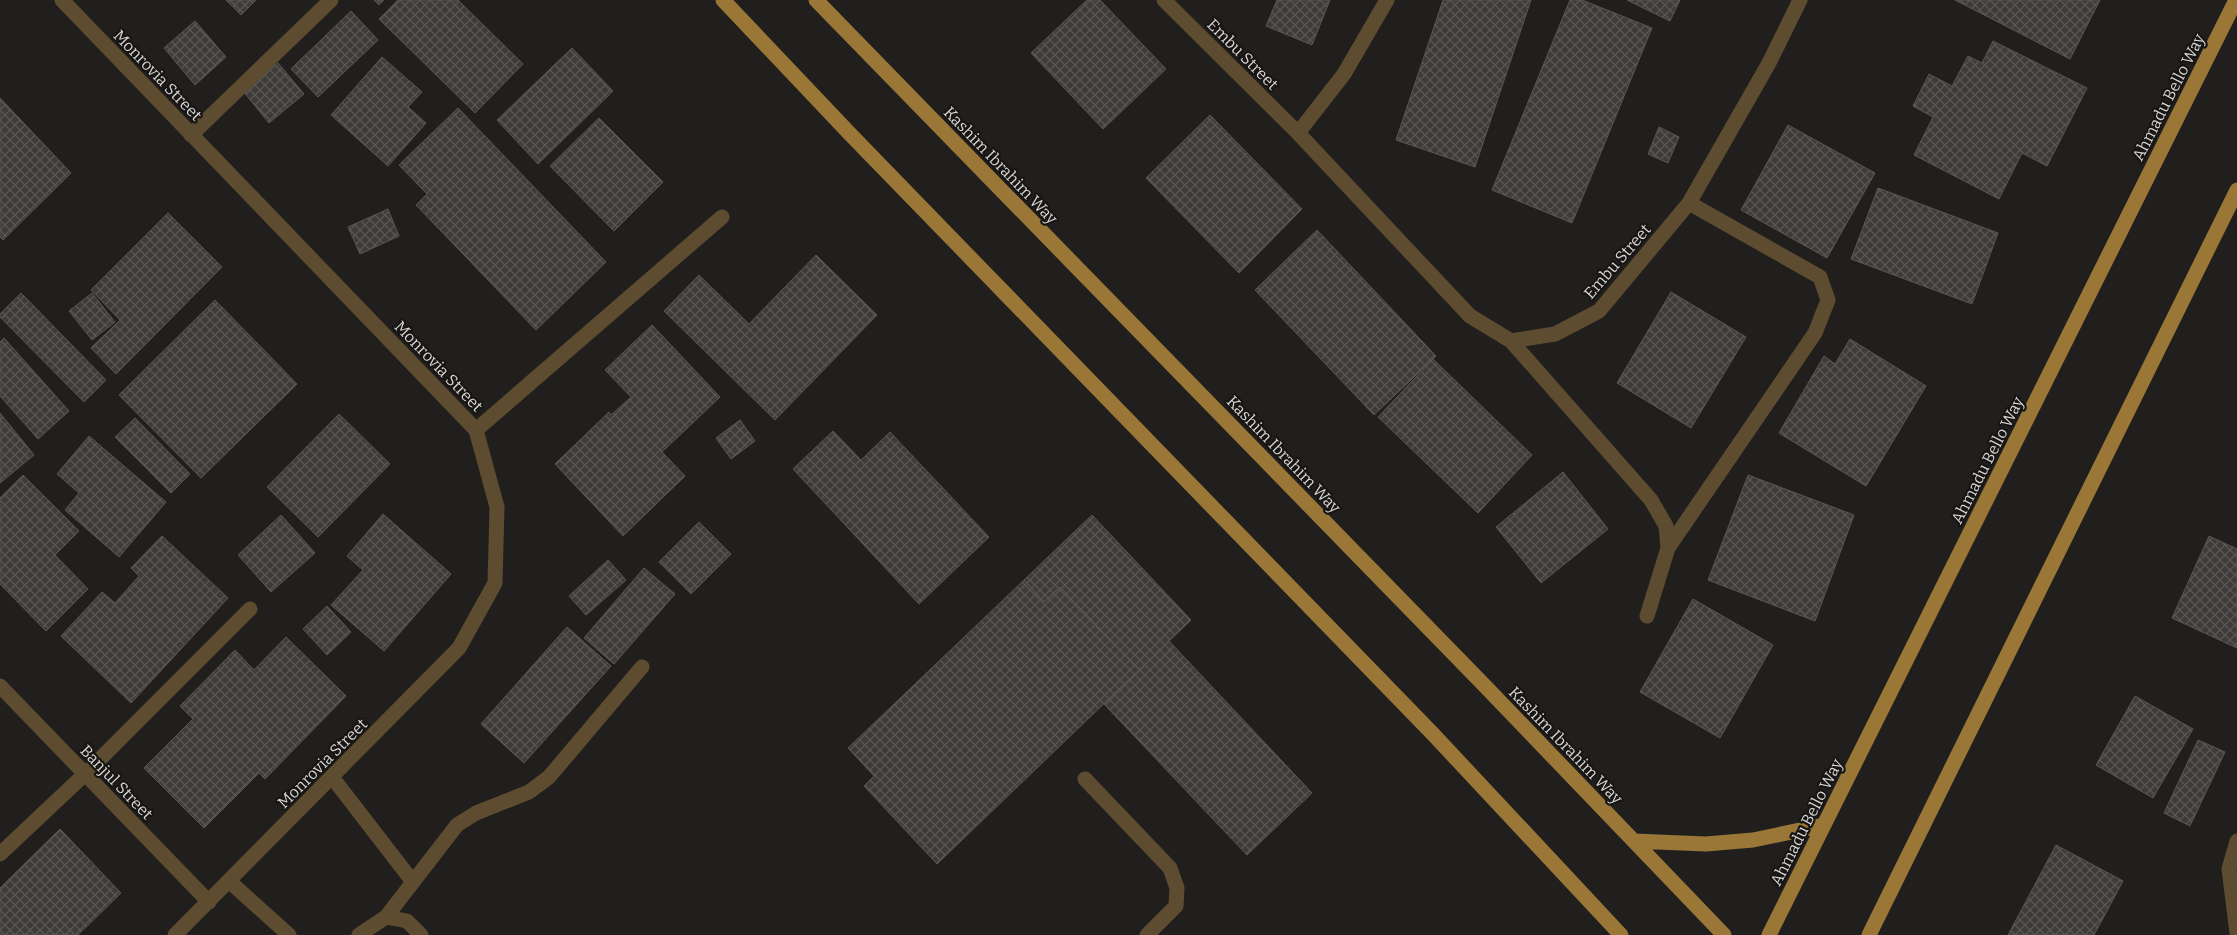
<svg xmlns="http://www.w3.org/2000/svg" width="2237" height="935" viewBox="0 0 2237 935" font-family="Bitter,serif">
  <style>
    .building { fill: url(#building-cross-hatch); stroke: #595754 }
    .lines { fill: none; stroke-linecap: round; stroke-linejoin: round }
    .minor { stroke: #5d4c2f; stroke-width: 15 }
    .major { stroke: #9a7737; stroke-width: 15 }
    .labels { text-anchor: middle; stroke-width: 4.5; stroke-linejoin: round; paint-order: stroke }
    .street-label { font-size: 16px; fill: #d8d7d5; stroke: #181614 }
  </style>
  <defs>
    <pattern id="building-cross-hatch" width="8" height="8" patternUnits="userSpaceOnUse" patternTransform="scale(1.25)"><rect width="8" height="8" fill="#3d3c39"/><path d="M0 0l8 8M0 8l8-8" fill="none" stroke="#585755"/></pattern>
  </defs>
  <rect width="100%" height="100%" fill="#211f1d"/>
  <path class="building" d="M226,0h30l-15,15z
    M374,0h10l-5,5z
    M398,0h60l65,64 -48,49 -96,-94z
    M1087,0h13l66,69 -63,60 -72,-76z
    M1277,0h53l-18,45 -46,-19z
    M1443,0h88l-56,167 -79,-27z
    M1570,0h12l70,28 -80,195 -80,-33z
    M1627,0h53l-10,21z
    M1955,0h145l-30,59z
    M351,11l27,29 -60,57 -27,-28z
    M195,21l31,36 -31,28 -31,-37z
    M1993,41l94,47 -40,78 -25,-13 -23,46 -85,-44 19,-38 -20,-11 16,-32 23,12 16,-30 14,7z
    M572,48l41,43 -75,73 -41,-44z
    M382,57l40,35 -14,15 18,16 -38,43 -57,-51z
    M278,63l26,31 -35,29 -26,-32z
    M0,98l71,75 -68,67 -3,-3z
    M458,108l148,154 -70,68 -120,-125 11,-11 -28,-29z
    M1210,115l92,94 -63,64 -93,-95z
    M599,118l64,64 -49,49 -64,-65z
    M1788,125l87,48 -48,85 -86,-48z
    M1659,127l20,10 -11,26 -20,-9z
    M1878,188l120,45 -26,71 -121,-45z
    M388,209l11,27 -39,18 -12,-27z
    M168,213l54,54 -106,107 -25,-26 29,-28 -29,-30z
    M1317,230l119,126 -62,59 -119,-125z
    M816,255l61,60 -102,105 -111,-109 35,-36 50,49z
    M1671,292l75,45 -55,91 -74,-45z
    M21,293l85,87 -22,22 -84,-85v-3z
    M92,293l23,29 -23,18 -23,-29z
    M215,300l82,84 -96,94 -82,-83z
    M652,325l68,72 -58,55 23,24 -62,60 -68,-72 54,-52 2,3 20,-18 -26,-27z
    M4,338l65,73 -31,28 -38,-43v-54z
    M1850,339l76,47 -60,100 -87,-53 45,-77 11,8z
    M1433,359l99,96 -54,58 -100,-96z
    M0,413l34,42 -34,28z
    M339,414l51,50 -72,73 -51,-50z
    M135,418l55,56 -19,19 -56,-56z
    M740,420l15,21 -24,18 -15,-21z
    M833,431l28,29 29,-28 99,105 -70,67 -126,-135z
    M89,436l77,66 -47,55 -54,-47 14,-17 -22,-19z
    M1563,472l45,57 -67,54 -45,-56z
    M23,475l56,56 -24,24 33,34 -42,42 -46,-47v-86z
    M1748,475l106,40 -39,106 -107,-41z
    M383,514l68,60 -67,77 -53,-46 32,-35 -16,-14z
    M281,515l34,38 -44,39 -33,-37z
    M1092,515l99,105 -52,50 -79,-83 -16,15 -20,-22z
    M699,522l32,32 -40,40 -32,-32z
    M162,536l66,62 -97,105 -70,-67 41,-44 13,11 24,-27 -8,-8z
    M2209,536l28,13v99l-65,-30z
    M608,560l18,20 -40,35 -17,-19z
    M644,568l31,26 -61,70 -30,-26z
    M1024,580l20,22 16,-15 79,83 -202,194 -73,-78 10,-10 -26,-28z
    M1693,599l80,46 -53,93 -80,-46z
    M327,606l24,26 -24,23 -24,-26z
    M567,627l44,39 -87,97 -43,-39z
    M286,637l60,59 -81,83 -6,-6 -55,55 -60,-60 49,-49 -13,-13 55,-56 19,20z
    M1169,641l143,152 -65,62 -143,-151z
    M2135,696l58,33 -40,69 -57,-33z
    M2198,740l27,12 -35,74 -26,-13z
    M60,829l61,64 -43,42h-78v-47z
    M2056,845l67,36 -29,54h-86z"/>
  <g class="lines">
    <path class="minor" d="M62,0l414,430 21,77 -2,76 -36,65 -284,287
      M1164,0l134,133 172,183 41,25 44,-7 44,-23 90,-108 80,-140 31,-63
      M1298,133l46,-59 43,-74
      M191,135l140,-135
      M1511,341l140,159 15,26 2,22 -21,68
      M476,430l246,-213
      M1668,548l147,-215 13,-33 -8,-23 -131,-74
      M0,686l209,216
      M332,777l81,105
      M1085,779l85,89 7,20 -1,18 -29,29
      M2237,841l-8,28 8,64
      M0,854l85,-80 165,-165
      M229,881l60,54
      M386,917l71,-92 19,-12 53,-21 20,-15 93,-110
      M359,935l27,-18 21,4 14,14"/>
    <path class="major" d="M723,0l128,135 581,598 189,202
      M816,0l668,685 240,250
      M1634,841l72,3 47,-4 71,-15
      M1769,935l467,-935
      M1869,935l368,-745"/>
  </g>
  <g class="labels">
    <g class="street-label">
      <text transform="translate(1243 54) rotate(45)" y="6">Embu Street</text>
      <text transform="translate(158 75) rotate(46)" y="6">Monrovia Street</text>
      <text transform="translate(2168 97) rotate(-63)" y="6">Ahmadu Bello Way</text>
      <text transform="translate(1001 165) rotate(46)" y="6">Kashim Ibrahim Way</text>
      <text transform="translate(1617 261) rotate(-49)" y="6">Embu Street</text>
      <text transform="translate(439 366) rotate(46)" y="6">Monrovia Street</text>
      <text transform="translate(1284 454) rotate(46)" y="6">Kashim Ibrahim Way</text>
      <text transform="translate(1987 460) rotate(-63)" y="6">Ahmadu Bello Way</text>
      <text transform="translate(1566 745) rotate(46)" y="6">Kashim Ibrahim Way</text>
      <text transform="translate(322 763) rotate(-45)" y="6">Monrovia Street</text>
      <text transform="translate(117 782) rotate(46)" y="6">Banjul Street</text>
      <text transform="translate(1806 822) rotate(-63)" y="6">Ahmadu Bello Way</text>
    </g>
  </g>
</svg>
